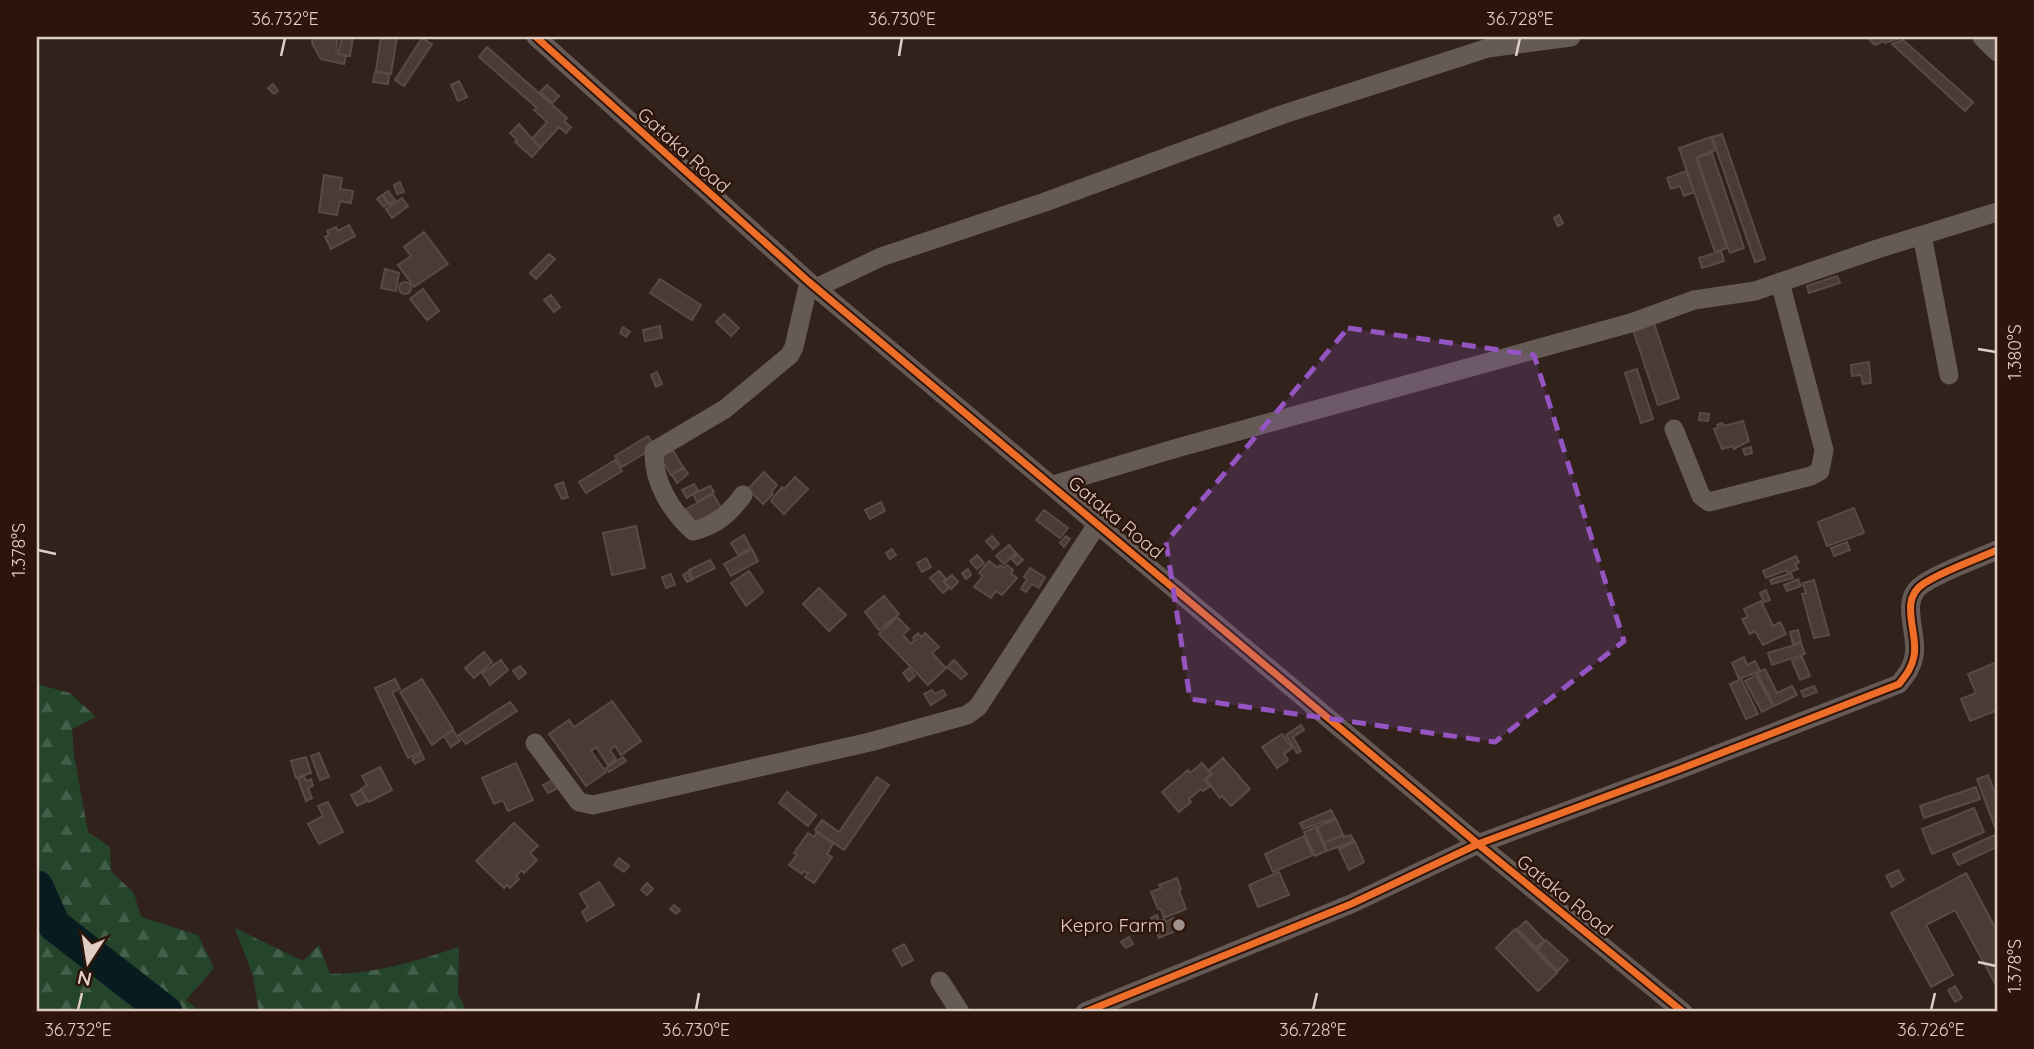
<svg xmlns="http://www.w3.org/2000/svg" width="2034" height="1049" viewBox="0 0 2034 1049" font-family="Quicksand,sans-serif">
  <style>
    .forest { fill: url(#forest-firs) }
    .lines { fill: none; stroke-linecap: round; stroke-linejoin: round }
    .river { stroke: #081b1e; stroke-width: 33 }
    .building { fill: #4b3b34; stroke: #584b45; stroke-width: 2 }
    .minor { stroke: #655a55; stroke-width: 19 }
    .cycleway-casing { stroke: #2e150b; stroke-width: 11 }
    .cycleway { stroke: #ee6e29; stroke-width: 7 }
    .marked { fill: #9454c1; fill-opacity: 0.2; stroke: #9454c1; stroke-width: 5; stroke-dasharray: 14 9; stroke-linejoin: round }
    .ticks { fill: none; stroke: #dfcdc6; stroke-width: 2.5 }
    .poi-dot { fill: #a2918a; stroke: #2e150b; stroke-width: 2.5 }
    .labels { text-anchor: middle; stroke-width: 5; stroke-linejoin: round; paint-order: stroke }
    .street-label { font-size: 19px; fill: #dfcdc6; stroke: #2e150b }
    .poi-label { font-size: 19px; fill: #dfcdc6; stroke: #2e150b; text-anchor: end }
    .neatline { fill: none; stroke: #dfcdc6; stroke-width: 2.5 }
    .ticks-label { font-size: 18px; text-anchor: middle; fill: #dfcdc6 }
  </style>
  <defs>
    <pattern id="forest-firs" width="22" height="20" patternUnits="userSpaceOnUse" patternTransform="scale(1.75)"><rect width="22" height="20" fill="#24452c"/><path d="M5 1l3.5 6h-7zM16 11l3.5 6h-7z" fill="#435f49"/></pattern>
  </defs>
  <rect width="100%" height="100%" fill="#31221c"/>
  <path class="forest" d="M37,684l33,9 26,24 -24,12 2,26 14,77 22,15 1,24 23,22 7,24 57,18 16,33 -28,32 15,12h-164z
    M235,928l68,33 16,-16 11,29c45,0 86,-13 129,-27l-1,47 9,18h-208l-6,-36z"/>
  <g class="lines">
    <path class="river" d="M37,887l17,38 112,87"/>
  </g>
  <path class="building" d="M313,37h25l-2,13 2,1v3l8,2 -2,8 -23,-5 -9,-16z
    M342,37h11l-3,19 -12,-2z
    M381,37h16l-6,37 -15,-3z
    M1867,37h13l4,4 -9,4z
    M1883,37h20l-18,6z
    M422,38l10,6 -28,42 -9,-6z
    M1903,40l70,62 -8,9 -73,-67z
    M487,47l80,71 -3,3 7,6 -5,6 -7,-6 -18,20 -9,-8 15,-17 -13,-12 3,-2 -58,-51z
    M375,72l14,2 -1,10 -15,-2z
    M459,81l8,16 -9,4 -7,-16z
    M273,84l5,7 -4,3 -6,-6z
    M547,85l12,11 -7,7 -12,-11z
    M519,124l21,24 -8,9 -17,-15 2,-2 -7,-7z
    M1722,134l43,125 -10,3 -43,-125z
    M1711,137l5,13 -20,7 31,91 -12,4 -36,-104z
    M1712,153l32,95 -14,5 -33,-95z
    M1686,171l8,21 -10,4 -4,-10 -9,3 -4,-11z
    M324,175l18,3 -2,11 13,2 -2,12 -11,-2 -3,14 -18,-3z
    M400,182l4,10 -7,2 -3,-9z
    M388,191l7,9 -5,4 -7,-9z
    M382,195l6,9 -4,3 -7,-8z
    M402,198l6,8 -16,12 -6,-9z
    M1559,215l4,8 -5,3 -4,-8z
    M349,225l6,11 -24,13 -6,-12 4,-2 -2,-4 9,-4 2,4z
    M424,232l24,32 -34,23 -16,-22 13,-9 -7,-9z
    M1721,251l3,10 -22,7 -3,-10z
    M549,254l6,5 -19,20 -6,-6z
    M385,269l14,4 -3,18 -15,-3z
    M1837,276l3,7 -31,10 -2,-7z
    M660,279l41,26 -9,15 -42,-27z
    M399 288a6 6 0 1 1 12 0a6 6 0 1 1-12 0Z
    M423,289l16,22 -12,9 -17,-21z
    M551,295l9,12 -6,5 -10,-12z
    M724,314l15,14 -8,8 -15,-14z
    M1652,317l27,81 -21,7 -27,-81z
    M660,326l2,12 -17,3 -2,-11z
    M623,327l7,5 -4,5 -6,-4z
    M1869,362l2,21 -8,1 -2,-9 -9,1 -1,-11z
    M1637,369l16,50 -12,4 -16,-50z
    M657,372l5,12 -6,3 -5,-12z
    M1700,413l9,1 -1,7 -9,-1z
    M1743,421l6,20 -15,8 -1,-3 -11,3 -8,-20 4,-1 -1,-3 5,-2 2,3z
    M648,436l7,11 -33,20 -7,-11z
    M1751,447l1,6 -7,2 -2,-6z
    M672,449l11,18 -12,8 -11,-18z
    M615,460l7,11 -36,22 -7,-11z
    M684,468l4,6 -11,9 -5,-8z
    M764,472l13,13 -6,7 2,2 -10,10 -15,-15z
    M795,477l13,12 -24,25 -13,-13 11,-14 2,2z
    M563,482l5,15 -6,2 -7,-14z
    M694,484l4,6 -11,8 -5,-8z
    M710,486l4,6 -17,10 -4,-8z
    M713,494l8,14 -26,15 -9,-14z
    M881,502l4,9 -15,8 -5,-9z
    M1854,508l10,25 -37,13 -9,-24z
    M1044,510l24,18 -8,10 -24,-18z
    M636,526l9,42 -33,7 -9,-42z
    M744,535l7,13 -13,7 -7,-12z
    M992,536l7,8 -6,5 -7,-8z
    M1066,536l4,3 -6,8 -4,-4z
    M1847,542l3,8 -16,6 -3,-8z
    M1009,545l7,8 -12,11 -8,-8z
    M752,549l6,12 -27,15 -7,-12z
    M892,549l4,6 -6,4 -4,-6z
    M1017,554l6,6 -6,5 -5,-6z
    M977,555l7,8 -7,6 -7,-8z
    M1796,556l3,6 -4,2 3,5 -10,4 -1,-3 -21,8 -3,-7z
    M926,558l5,9 -9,5 -5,-9z
    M710,560l5,8 -22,11 -4,-9z
    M989,561l9,7 2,-3 4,3 3,-3 6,5 -2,3 6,5 -15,17 -6,-4 -5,7 -17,-11 9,-11 -4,-3z
    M1030,568l15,9 -6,11 -7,-4 -6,8 -5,-3 6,-10 -3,-2z
    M968,569l3,6 -5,4 -4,-6z
    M749,571l14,21 -17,14 -15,-23z
    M939,571l7,8 -3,2 6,7 -6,5 -13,-15z
    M688,572l4,8 -5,2 -4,-7z
    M1791,573l2,5 -21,6 -2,-4z
    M671,574l4,11 -9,3 -4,-11z
    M952,575l6,7 -7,7 -7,-7z
    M1798,579l3,7 -14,5 -3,-6z
    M1814,580l15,55 -15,3 -12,-44 4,-1 -3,-10z
    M819,588l27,27 -17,16 -26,-27z
    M1766,590l4,10 -6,2 -4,-9z
    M884,596l15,18 -20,16 -14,-18z
    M1761,601l12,25 7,-4 6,12 -23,11 -8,-14 -5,3 -8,-15 6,-2 -4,-8z
    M897,617l12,12 -6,6 8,9 4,-4 -2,-2 5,-5 3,4 4,-4 14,14 -7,6 14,15 -18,17 -49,-51z
    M1798,630l3,12 -8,2 -3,-12z
    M1801,643l4,11 -33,11 -4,-12z
    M484,652l8,10 -18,16 -9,-10z
    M1744,657l3,8 8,-4 5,10 -21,8 -7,-16z
    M1802,657l8,19 -10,4 -8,-19z
    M501,660l7,10 -18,15 -8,-12z
    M954,660l13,14 -6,5 -14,-12z
    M1997,662v56l-2,-7 -25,10 -9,-22 15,-6 -8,-19z
    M520,666l6,7 -7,6 -6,-8z
    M909,668l6,8 -6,5 -6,-8z
    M1765,669l12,24 15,-7 5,9 -23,11 -17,-33z
    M1756,675l17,31 -11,6 -17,-31z
    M395,679l5,10 -8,3 29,60 -13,6 -33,-70z
    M422,679l31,50 -21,16 -32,-53z
    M1741,679l17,35 -12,5 -16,-35z
    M1814,686l3,6 -13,5 -3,-6z
    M932,690l3,4 8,-4 3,5 -15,10 -7,-11z
    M612,701l29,40 -20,14 -6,-9 -5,4 6,9 -8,6 -12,-18 -5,4 15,21 -20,14 -37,-52 20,-14 5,7z
    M510,702l7,9 -51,33 -7,-9z
    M1301,725l3,5 -11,7 8,14 -4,2 -11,-18z
    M453,730l7,11 -9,6 -7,-11z
    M1282,734l10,14 -8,6 4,6 -11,8 -15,-21z
    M319,753l10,24 -9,3 -9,-24z
    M422,754l2,5 -9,5 -3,-5z
    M306,757l5,16 -15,5 -5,-17z
    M623,757l3,4 -17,11 -3,-4z
    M1223,758l27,31 -19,17 -9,-10 -2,2 -14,-18 6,-6 -3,-4z
    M516,763l17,37 -25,11 -5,-11 -9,4 -12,-26z
    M1202,763l9,11 -7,6 6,6 -7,5 -2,-2 -12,10 2,3 -12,10 -17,-20 26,-22 2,3z
    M380,767l12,23 -23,12 -8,-13 6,-4 -5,-9z
    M1988,775l9,23v28l-2,1 -18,-48z
    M304,776l2,5 5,-2 2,7 -5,2 4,10 -6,3 -8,-22z
    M877,777l12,8 -45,65 -29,-20 7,-10 17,12z
    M554,779l4,9 -10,5 -5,-8z
    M1976,787l4,12 -56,19 -4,-12z
    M361,790l6,11 -10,5 -6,-11z
    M787,792l29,23 -8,11 -29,-23z
    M328,802l15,30 -24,12 -11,-20 15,-8 -5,-10z
    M1974,808l10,24 -52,22 -10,-25z
    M1331,810l4,8 -32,11 -3,-6z
    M1336,819l7,16 -19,8 -7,-16z
    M514,823l24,23 -8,7 7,7 -13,13 -2,-3 -6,6 3,3 -9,9 -3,-3 -3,3 -28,-27z
    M1316,827l10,24 -11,5 -11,-24z
    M817,832l16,12 -6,10 5,3 -18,26 -9,-6 3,-4 -4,-2 -2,3 -13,-9 8,-10 -3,-2 14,-20 6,4z
    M1344,835v2l7,-2 3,6 -27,10 -3,-8z
    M1995,835l2,12 -39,18 -5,-11z
    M1304,836l9,19 -40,17 -8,-18z
    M1355,842l9,20 -15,8 -10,-21z
    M619,858l10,8 -5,6 -10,-7z
    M1898,870l6,10 -12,7 -6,-11z
    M1279,872l10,23 -31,12 -9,-22z
    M1966,873l31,58v56l-42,-77 -29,15 27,50 -22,12 -40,-74z
    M1177,878l4,11 -2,1 7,19 -22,9 -3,-9h-3l-7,-17 10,-4 -2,-3z
    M599,882l15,23 -27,16 -5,-9 6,-5 -8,-13z
    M647,883l6,6 -6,6 -6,-5z
    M674,905l6,5 -4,4 -6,-5z
    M1157,915l2,6 5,-2 2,3 7,-4 2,1 5,10 -21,9 -8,-20z
    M1526,921l18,19 -8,8 -19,-19z
    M1515,929l42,44 -19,18 -42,-43z
    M1129,937l4,7 -7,4 -5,-6z
    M1546,940l22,20 -10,11 -21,-21z
    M904,944l9,16 -11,6 -9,-16z
    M1955,986l7,12 -7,4 -7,-12z"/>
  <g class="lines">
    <path class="minor" d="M536,37l273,245 669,562 205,168
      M1982,37l15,15
      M1922,235l27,140
      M816,288l65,-31 164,-55 239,-88 204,-66 83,-11
      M1674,429l27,67 8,6 102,-26 9,-5 4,-21 -44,-168
      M1053,485l124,-37 454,-125 63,-23 61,-9 122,-42 120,-37
      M743,495c-14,19 -26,30 -50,36 -22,-20 -40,-49 -39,-80l71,-42 65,-54 4,-8 15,-65
      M535,743l44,59 14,3 277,-63 97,-27 11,-8 120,-184
      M940,981l20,31
      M1085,1012l266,-108 127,-60 202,-75 219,-85c7,-9 13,-16 15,-28 5,-22 -16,-56 9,-72 19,-13 52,-24 74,-34"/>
    <defs>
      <path id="cycleway" d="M536,37l273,245 669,562 205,168
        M1085,1012l266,-108 127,-60 202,-75 219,-85c7,-9 13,-16 15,-28 5,-22 -16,-56 9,-72 19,-13 52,-24 74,-34"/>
    </defs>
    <use href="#cycleway" class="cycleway-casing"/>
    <use href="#cycleway" class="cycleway"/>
  </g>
  <path class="marked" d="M1348,328l186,27 90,286 -129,101 -305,-43 -24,-157z"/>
  <path class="ticks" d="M281,56l4,-18M899,56l3,-18M1516,56l4,-18M1978,349l18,3M38,550l18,4M1978,962l18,4M78,1010l4,-17M696,1010l3,-17M1313,1010l4,-17M1931,1010l4,-17"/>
  <circle class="poi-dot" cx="1179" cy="925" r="7"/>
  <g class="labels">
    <g class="street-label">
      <text transform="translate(684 150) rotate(42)" y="7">Gataka Road</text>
      <text transform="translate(1116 517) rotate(40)" y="7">Gataka Road</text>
      <text transform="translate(1565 895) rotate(39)" y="7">Gataka Road</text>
    </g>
    <g class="poi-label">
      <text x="1165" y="932">Kepro Farm</text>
    </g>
  </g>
  <rect width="2034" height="1049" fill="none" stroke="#2e150b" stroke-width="77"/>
  <g transform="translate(88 962) rotate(192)" stroke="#2e150b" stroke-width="5" paint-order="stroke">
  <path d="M0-5L12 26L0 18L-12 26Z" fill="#dfcdc6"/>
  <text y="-10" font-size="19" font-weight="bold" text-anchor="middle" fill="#dfcdc6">N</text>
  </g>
  <rect x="38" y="38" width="1958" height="972" class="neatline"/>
  <g class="ticks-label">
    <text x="285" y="25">36.732°E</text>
    <text x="902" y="25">36.730°E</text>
    <text x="1520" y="25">36.728°E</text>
    <text transform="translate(2015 352) rotate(-90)" y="6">1.380°S</text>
    <text transform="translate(19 550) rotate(-90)" y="6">1.378°S</text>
    <text transform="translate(2015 966) rotate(-90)" y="6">1.378°S</text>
    <text x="78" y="1036">36.732°E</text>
    <text x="696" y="1036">36.730°E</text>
    <text x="1313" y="1036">36.728°E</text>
    <text x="1931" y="1036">36.726°E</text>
  </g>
</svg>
